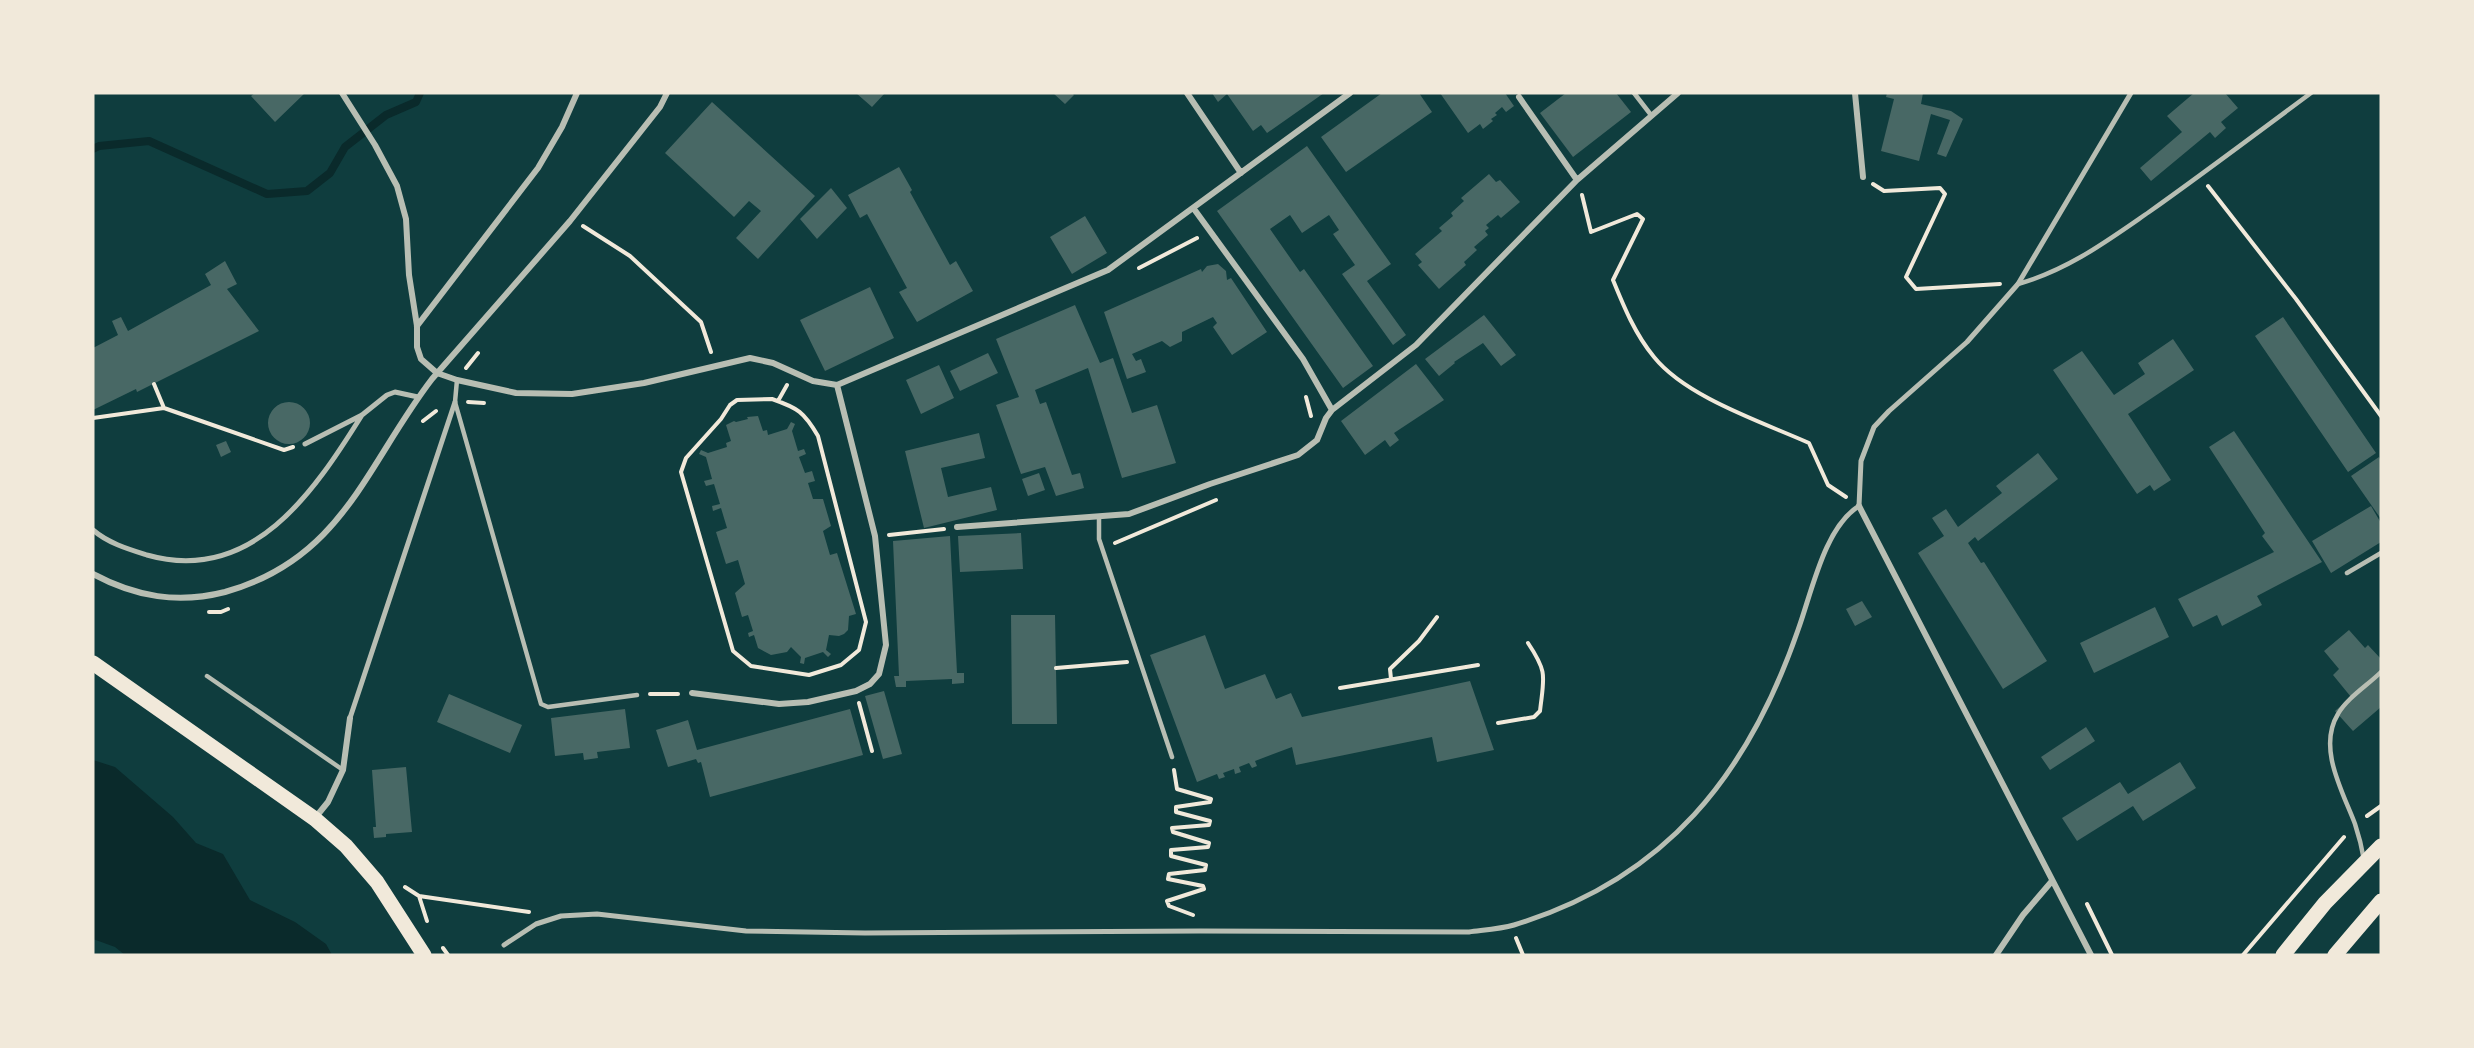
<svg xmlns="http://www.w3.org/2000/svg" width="2474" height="1048" viewBox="0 0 2474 1048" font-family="'Fira Sans Condensed',sans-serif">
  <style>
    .water { fill: #0a2a2b }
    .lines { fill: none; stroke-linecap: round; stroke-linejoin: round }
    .stream { stroke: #0a2a2b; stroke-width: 8 }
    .building { fill: #486865 }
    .path { stroke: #f1e9da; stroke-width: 4 }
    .service { stroke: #b8beb3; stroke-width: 4.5 }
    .pedestrian { stroke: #b8beb3; stroke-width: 5 }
    .minor { stroke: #b8beb3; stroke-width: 6 }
    .primary { stroke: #f1e9da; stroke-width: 15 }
  </style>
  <rect width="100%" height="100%" fill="#0f3d3e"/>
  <path class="water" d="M93,760l22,7 58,50 23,26 27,11 27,46 45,22 31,22 6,11h-207l-10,-8 -22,-8z"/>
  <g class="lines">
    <path class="stream" d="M93,149l6,-3 50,-5 118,53 40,-3 23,-18 15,-26 41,-32 30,-13 4,-9"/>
  </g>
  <path class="building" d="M255,93h50l-30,29 -24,-26z
    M856,93h29l-13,14z
    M1053,93h19l2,2 -9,9z
    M1212,93h112l-57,40 -6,-8 -8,6 -26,-37 -9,8z
    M1382,93h37l13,19 -86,60 -25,-35z
    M1440,93h65l9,13 -8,6 -4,-5 -7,6 2,2 -6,4 2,2 -10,8 -3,-5 -12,9z
    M1566,93h50l15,19 -58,45 -33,-44z
    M1887,93h36l-2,11 30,7 12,8 -17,38 -9,-3 13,-34 -19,-6 -12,47 -38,-10 13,-52 -8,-2z
    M2194,93h31l13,15 -17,14 5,6 -11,10 -5,-6 -59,49 -11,-13 42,-36 -15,-16z
    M712,102l103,94 -57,63 -22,-21 25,-27 -12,-10 -15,16 -69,-64z
    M1307,146l84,118 -24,17 39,54 -13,10 -51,-71 13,-9 -22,-31 6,-4 -10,-15 -27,18 -12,-18 -20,14 30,43 4,-3 69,97 -30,22 -126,-177z
    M899,167l13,23 -2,2 40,73 6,-4 17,30 -56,31 -18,-30 8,-4 -40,-74 -7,4 -12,-23z
    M1489,174l7,8 4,-2 20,22 -19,16 -3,-3 -12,10 3,3 -4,3 3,4 -14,12 3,3 -13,12 2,3 -27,24 -21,-24 4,-3 -7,-8 27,-23 -3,-3 14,-12 -2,-3 13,-12 -3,-3z
    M831,188l16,20 -30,31 -17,-20z
    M1085,216l22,37 -35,21 -22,-37z
    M225,261l12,23 -10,5 32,42 -122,61 -1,-3 -43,21v-62l25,-13 -6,-14 9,-4 7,14 83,-46 -6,-11z
    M1218,264l8,7 1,9 4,-2 36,54 -35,23 -19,-28 4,-4 -4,-6 -31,15v9l-12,6 -8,-6 -30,13 4,7 5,-2 5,13 -19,7 -23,-67 97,-43 1,3 5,-6z
    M870,287l24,51 -69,33 -25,-51z
    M1075,305l25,58 13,-5 19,55 25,-8 19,58 -54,15 -34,-110 -53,22 5,14 6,-2 26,73 8,-2 4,15 -28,8 -11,-29 -24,7 -25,-69 23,-8 -23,-58z
    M1484,315l32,40 -15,11 -18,-23 -29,19 1,1 -16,13 -14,-17z
    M2283,317l93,136 -28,19 -93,-136z
    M2173,339l21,31 -66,44 43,66 -17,11 -4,-6 -13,9 -84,-124 29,-19 32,44 31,-21 -7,-11z
    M988,353l10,20 -38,18 -10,-20z
    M1416,364l28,36 -50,33 5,7 -9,7 -5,-7 -20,15 -24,-34z
    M939,365l15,33 -33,16 -15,-34z
    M268 423a21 21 0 1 1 42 0a21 21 0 1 1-42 0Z
    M758,416l5,15 4,-1 1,5 19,-6 4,-7 4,2 -3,7 6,20 6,-2 2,5 -7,3 6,16 7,-2 3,10 -7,2 5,16h10l8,27 -8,5 7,24 7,-2 19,61 -7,2 -1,14 -4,4 -5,2 -10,-1 -3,15 5,4 -3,3 -5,-5 -18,6 -1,6 -4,-1 1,-6 -10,-10 -4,5 -16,3 -13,-7 -4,-13 -5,2 -1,-4 5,-2 -5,-16 -6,2 -7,-24 10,-9 -7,-24 -12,4 -10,-32 11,-4 -6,-20 -8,3 -1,-5 8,-2 -6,-20 -8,2 -2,-5 8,-2 -6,-22 -7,-3 2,-4 7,3 19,-6 -1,-4 5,-2 -5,-16 8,-4 2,1 12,-3 -1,-2z
    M2234,431l88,131 -65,34 5,9 -40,21 -5,-11 -24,12 -15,-28 96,-47 -12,-16 3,-3 -56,-86z
    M979,433l6,25 -44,10 7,29 43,-10 6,23 -73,18 -19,-77z
    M226,441l5,11 -10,5 -5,-12z
    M2038,453l20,26 -80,62 -3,-4 -7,6 13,20 3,-1 63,99 -44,28 -85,-136 26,-17 -12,-18 14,-9 12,18 44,-34 -6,-7z
    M2379,457l2,4v58l-30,-43z
    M1039,473l6,17 -17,6 -6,-17z
    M2371,506l10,17v19l-50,31 -19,-32z
    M1021,533l2,36 -63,3 -2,-36z
    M950,536l7,137h7v10l-12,1v-5l-46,2v6h-10l-2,-11h5l-6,-135z
    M1862,601l10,16 -17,9 -9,-17z
    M2155,607l14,30 -75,36 -14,-30z
    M1011,615h44l2,109h-45z
    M2349,630l16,18 3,-3 13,14v48l-28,24 -18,-20 16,-14 -18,-22 6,-6 -15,-18z
    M1205,635l20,54 40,-15 11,25 15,-6 11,24 168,-36 24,69 -57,12 -5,-25 -136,28 -4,-18 -37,14 2,5 -5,2 -3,-5 -10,4 2,5 -6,2 -1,-5 -11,4 2,4 -6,2 -2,-5 -20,8 -47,-127z
    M884,691l18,63 -19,5 -18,-63z
    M449,694l73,31 -12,28 -73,-31z
    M625,709l5,39 -33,4 1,6 -14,2 -1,-7 -28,3 -4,-38z
    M850,709l13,46 -153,42 -9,-35 -3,1 -2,-4 -28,8 -12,-37 32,-10 9,30z
    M2086,727l9,14 -45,29 -9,-13z
    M2180,762l16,26 -53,33 -10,-15 -56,35 -15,-23 58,-36 8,12z
    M406,767l6,65 -26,2v3l-12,1 -1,-11h3l-4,-57z"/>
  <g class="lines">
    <path class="path" d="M1873,184l11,7 56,-3 5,6 -39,83 10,12 84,-5
      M2208,186l88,113 85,117
      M1582,195l9,37 46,-18 6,5 -30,61c11,27 22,54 41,77 32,40 108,65 155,86l19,42 18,12
      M583,226l47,30 71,66 10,30
      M1139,268l58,-30
      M466,368l12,-15
      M154,384l10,24
      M1306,397l5,19
      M772,399c26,9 32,13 46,37l48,186 -7,28 -18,15 -32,10 -58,-9 -18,-15 -52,-179 5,-14 35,-39 9,-14 7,-5z
      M778,401l9,-16
      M468,402l16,1
      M93,418l71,-10 120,42 9,-3
      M423,421l13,-10
      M889,535l55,-6
      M1115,543l101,-43
      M209,612h12l7,-3
      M1056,668l71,-6
      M1391,679l-1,-10 29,-28 18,-24
      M1340,688l138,-23
      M650,694h28
      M859,703l13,48
      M1498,723l36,-6 6,-6c4,-35 8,-38 -12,-68
      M1174,770l3,19 34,10 -1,3 -34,5v5l34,9 -1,4 -37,3 1,4 36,11 -1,4 -37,3v6l35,9 -1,5 -36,4 -1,5 35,7 1,3 -37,12 2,5 24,9
      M2367,816l14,-10
      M405,887l14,9 110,16
      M419,896l8,25
      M2087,904l25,51
      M1516,938l7,17
      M443,948l5,7
      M2243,955l101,-118"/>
    <path class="service" d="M1634,93l17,22
      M2018,284c50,-14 89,-43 131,-72 55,-39 108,-79 162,-119
      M457,380l-2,22 86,302 7,3 89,-12
      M1099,517v22l73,218
      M2347,573l34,-20
      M207,676l136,94
      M2364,860c-2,-12 -5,-24 -9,-36 -12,-32 -38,-76 -17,-110 9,-16 30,-29 43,-42"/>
    <path class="pedestrian" d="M305,444l57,-29 25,-20 8,-3 23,5
      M93,530c15,13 35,19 54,25 105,30 167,-63 215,-140
      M350,718l105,-316
      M504,945l32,-21 25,-8 36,-2 149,17 119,2 335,-2 269,1c15,-2 31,-3 45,-7 152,-46 234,-150 284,-295 14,-38 26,-102 61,-124l2,-45 13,-34 15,-16 78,-69 51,-58 113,-191"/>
    <path class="minor" d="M342,93l33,52 22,41 9,33 3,56 8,51v21l4,12 16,14 20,7 59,13 56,1 72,-11 106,-25 23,5 40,18 24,4 271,-115 242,-177
      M1187,93l54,80
      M1855,93l8,84
      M1519,97l58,83
      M1194,209l109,150 29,51
      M417,326l121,-158 24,-41 15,-34
      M1859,506l232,449
      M957,527l172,-13 81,-30 88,-29 19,-15 9,-22 6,-8 84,-65 161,-165 101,-87
      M93,574c43,23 85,30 132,18 118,-33 141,-127 207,-213l138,-158 90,-114 7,-14
      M692,693l87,11 29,-2 48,-11 14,-7 9,-10 7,-29 -11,-109 -38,-151
      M315,818l13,-16 15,-32 7,-52
      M1996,955l27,-40 29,-34"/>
    <path class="primary" d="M93,663l222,156 31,27 31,36 47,73
      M2283,955l42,-52 56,-57
      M2335,955l46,-54"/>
  </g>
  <rect width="2474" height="1048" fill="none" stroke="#f1e9da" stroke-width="189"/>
</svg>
